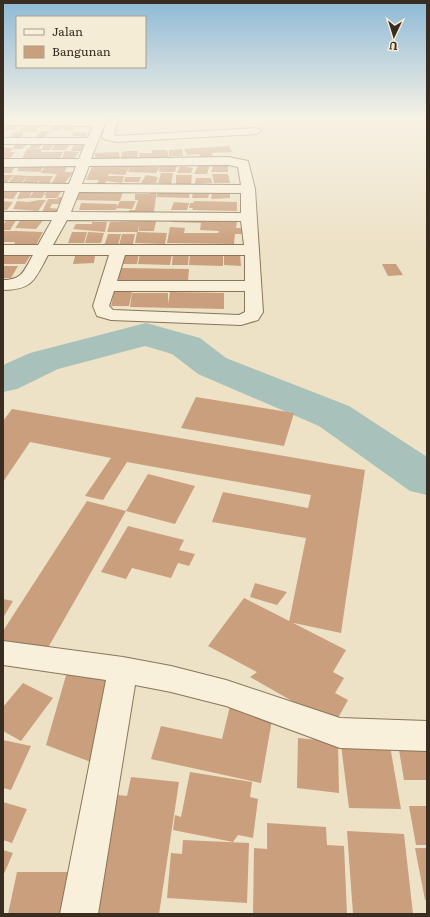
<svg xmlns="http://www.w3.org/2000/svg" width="430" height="917" viewBox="0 0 430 917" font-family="Literata,serif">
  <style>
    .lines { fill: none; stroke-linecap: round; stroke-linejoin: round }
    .river { fill: #a8c1ba; fill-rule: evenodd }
    .building { fill: #ca9f7d }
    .street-casing { stroke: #89755c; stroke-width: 2 }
    .street { fill: #f8f0da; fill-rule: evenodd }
  </style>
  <rect width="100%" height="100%" fill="#ede2c6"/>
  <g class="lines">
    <path class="river" d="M146,323l54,15 26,20 123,48 78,51v38l-17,-4 -91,-65 -121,-52 -26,-20 -27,-8 -87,23 -41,20 -14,3v-27l27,-12z"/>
  </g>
  <path class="building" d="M9,123h11l-6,7h-10z
    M25,123h14l-2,9h-19z
    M54,124h10l-3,6h-10z
    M67,124h9l-4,7 -8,-1z
    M40,131h10l-5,6h-9z
    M14,132l10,1 -4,6h-11z
    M74,132l13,1 -2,4 -13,-1z
    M14,142h15l-7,7h-8z
    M46,142h26l-7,8h-13l4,-8 -6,8h-9z
    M75,142h12l-3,9h-13z
    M32,144h10l-3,4h-8l10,1v3h22l-4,8 -22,-1 -4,2 -13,1 7,-13h2z
    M229,146l3,6 -20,1 1,3 -13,1 -1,-3 -12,1 -3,-6z
    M3,147l11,2 -5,3h6l-7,9h-5z
    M182,149l1,7h-14v-6z
    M152,150h15l2,8 -29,1 -1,-6h13z
    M65,151l14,1 -6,8 -12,1z
    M126,151h12l-1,7h-16l1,-6z
    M119,152l1,6 -25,1v-6z
    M46,164l21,1 -2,7h8l-8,11h-13l5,-9 -16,-1z
    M103,164l57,3v-2h17l-2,7h-16l1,-5 -4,6 -28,-1 2,-6 -5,9 -16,-1 -1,2h16l-2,7 -16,-2 -1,4h-9l3,-5h-13l6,-13h10z
    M199,164h11l-3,10h-13z
    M214,164l14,1v7h-17z
    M5,165h11l-5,8h-8z
    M43,165l-2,7 -24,-1 3,-5z
    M180,166l13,2 -2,5h-14z
    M161,173h12l-2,11 -13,-1z
    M212,174h16l2,9h-16z
    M3,175h11l-7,7h-4z
    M15,175l13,1 -6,6h-13z
    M146,175l12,2 -2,6h-15z
    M176,175h16l-1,10 -15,-1z
    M28,176h25l-4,7h-10v-3l-2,3h-14z
    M125,177h16l-2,5h-15z
    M196,178h15l1,5 -17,1z
    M80,188l44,1 -4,12 -45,-1z
    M49,189h14l-6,9h-12l1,-3h-2z
    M6,190h13l-6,9 -10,-1v-6z
    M21,190l11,1 -3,7 -12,1z
    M156,190v7l2,-6 32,1 -1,6 -33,-1 -2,14 3,4 -30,-1 3,-4h5l3,-10h-3v-6h15v-2z
    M34,191l11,1 -3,6h-13z
    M193,191l17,1 -2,6h-16z
    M212,192l18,1v5l-19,1z
    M59,197h5l-4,7h-8l-2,4 10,1 1,4 -19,-1 6,-13h9z
    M39,200h7l-8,11 -25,-2 4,-8 11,1z
    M3,201l10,1 -6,8h-4z
    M120,201h16l-4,8 -16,-1z
    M194,201l43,1v9l-45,-1 1,-2h-4l1,-5h3z
    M174,202l15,1 -2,7h-16z
    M81,203l36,1 -1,6h-37z
    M18,217l-8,13h-7v-5l5,-7z
    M22,218h23l-9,11 -21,-1z
    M172,218h48v4h17l-1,6h8l-1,6h-8l-1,10 -67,-1 3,-16 15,1 -1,5h34l1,-2 -19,-1 1,-7 -30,-1z
    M141,221h15l-2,10h-15v-6l-1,7h-31l3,-10z
    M92,222h15l-2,10 -32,-3 3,-5h16z
    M3,231h12l28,1 -7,13h-22l1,-3h-12z
    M72,232h15l-3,11h-16z
    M88,232l16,1 -3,10h-16z
    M137,232l30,1 -2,11 -30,-1z
    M108,234h13l-4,15h-14z
    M122,234h13l-3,15h-14z
    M3,253h29l-7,11h-22z
    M123,253h16l-2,11h-16z
    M140,253l32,1 -2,11 -32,-1z
    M173,253h16l-1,12h-16z
    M190,254h33v12l-34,-1z
    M224,254h16l1,12 -17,-1z
    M75,256h20l-1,7 -21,1z
    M382,264h14l7,11 -15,1z
    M3,266h15l-7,12h-8z
    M121,268l68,1 -1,12h-70z
    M114,292h18l-3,14h-18z
    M170,292l54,1v16l-94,-2 2,-14h36v11z
    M196,397l98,16 -10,33 -103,-18z
    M12,409l353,61 -24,163 -52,-11 17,-84 -94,-16 11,-30 85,16 3,-13 -184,-33 -24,38 -18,-4 26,-38 -81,-16 -27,40v-61z
    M148,474l47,12 -20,38 -49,-13z
    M87,501l39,10 -81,142 -42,-12v-10z
    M128,526l56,14 -5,10 16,4 -6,12 -11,-3 -7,15 -39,-10 -6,11 -25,-7z
    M255,583l32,9 -10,13 -27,-8z
    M244,598l102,52 -13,22 11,6 -9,15 13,7 -14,25 -84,-48 7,-5 -49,-26z
    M3,599l10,2 -10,17z
    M67,672l49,4 -20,88 -50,-19z
    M23,683l30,15 -32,43 -18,-10v-24z
    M230,706l43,8 -12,69 -110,-24 10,-33 61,13z
    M298,738l40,4 1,51 -42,-5z
    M3,740l28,6 -20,44 -8,-2z
    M398,744l29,1v35h-23z
    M341,745l49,1 11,63 -52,-1z
    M190,772l62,10 -2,15 8,2 -5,39 -15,-3 -5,7 -60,-12 2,-15 6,2z
    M131,777l48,5 -20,132h-55l-21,-2 26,-118 18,2z
    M3,802l24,7 -15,34 -9,-3z
    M409,806h18v39h-11z
    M267,823l59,4 1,18 17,1 3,68h-94l1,-66 13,1z
    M347,831l57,3 9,80h-60z
    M183,840l66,3 -2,60 -80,-5 4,-45 11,1z
    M415,848h12v52h-2z
    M3,850l10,3 -10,23z
    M17,872h59l-9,42h-59z"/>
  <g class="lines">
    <defs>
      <path id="street" d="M97,118h10l-16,41 137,-2 20,4 7,28 8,123 -5,8 -17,5 -130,-5 -14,-4 -4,-10 16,-51h-61c-13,24 -15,35 -45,35v-10c20,0 21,-10 30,-25h-30v-10h35l14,-25h-49v-8h54l8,-21h-62v-8l66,1 7,-18 -73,1v-8h76l6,-15h-82v-6h85l5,-12 -90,-1v-6zM228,165l10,2 3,18 -159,-1 7,-18zM79,192l162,1v20l-170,-1zM67,220l174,1 3,24h-191zM125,255h120v26h-128zM114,291h131v21l-6,3 -126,-5 -4,-4z
        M108,118h10l-4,17 2,1 140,-8 6,3 -6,3 -140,8 -12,-3 -2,-2z
        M3,641l120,16 48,9 55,14 114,38 87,3v30l-87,-3 -114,-42 -55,-14 -36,-7 -37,229h-38l46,-234 -103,-15z"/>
    </defs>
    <use href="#street" class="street-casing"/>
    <use href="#street" class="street"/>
  </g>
  <linearGradient id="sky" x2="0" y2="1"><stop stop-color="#8eb9d6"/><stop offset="0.48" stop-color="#f7f2e5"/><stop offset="1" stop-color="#f7f2e5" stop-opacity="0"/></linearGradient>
  <rect width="430" height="247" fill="url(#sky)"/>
  <rect width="430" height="917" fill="none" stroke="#392c20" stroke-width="8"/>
  <rect x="16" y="16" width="130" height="52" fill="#f5ecd6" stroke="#aa9f8d"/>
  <rect x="24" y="29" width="20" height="6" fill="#f8f0da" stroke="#aa9f8d"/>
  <text x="52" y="36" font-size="12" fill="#392c20">Jalan</text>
  <rect x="24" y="46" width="20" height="12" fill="#ca9f7d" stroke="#aa9f8d"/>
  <text x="52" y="56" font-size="12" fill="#392c20">Bangunan</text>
  <g transform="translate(394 36) rotate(184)" stroke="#f5ecd6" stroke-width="3" paint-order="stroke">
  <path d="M0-3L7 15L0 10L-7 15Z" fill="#392c20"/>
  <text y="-6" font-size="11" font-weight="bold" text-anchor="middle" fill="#392c20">U</text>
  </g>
</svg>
